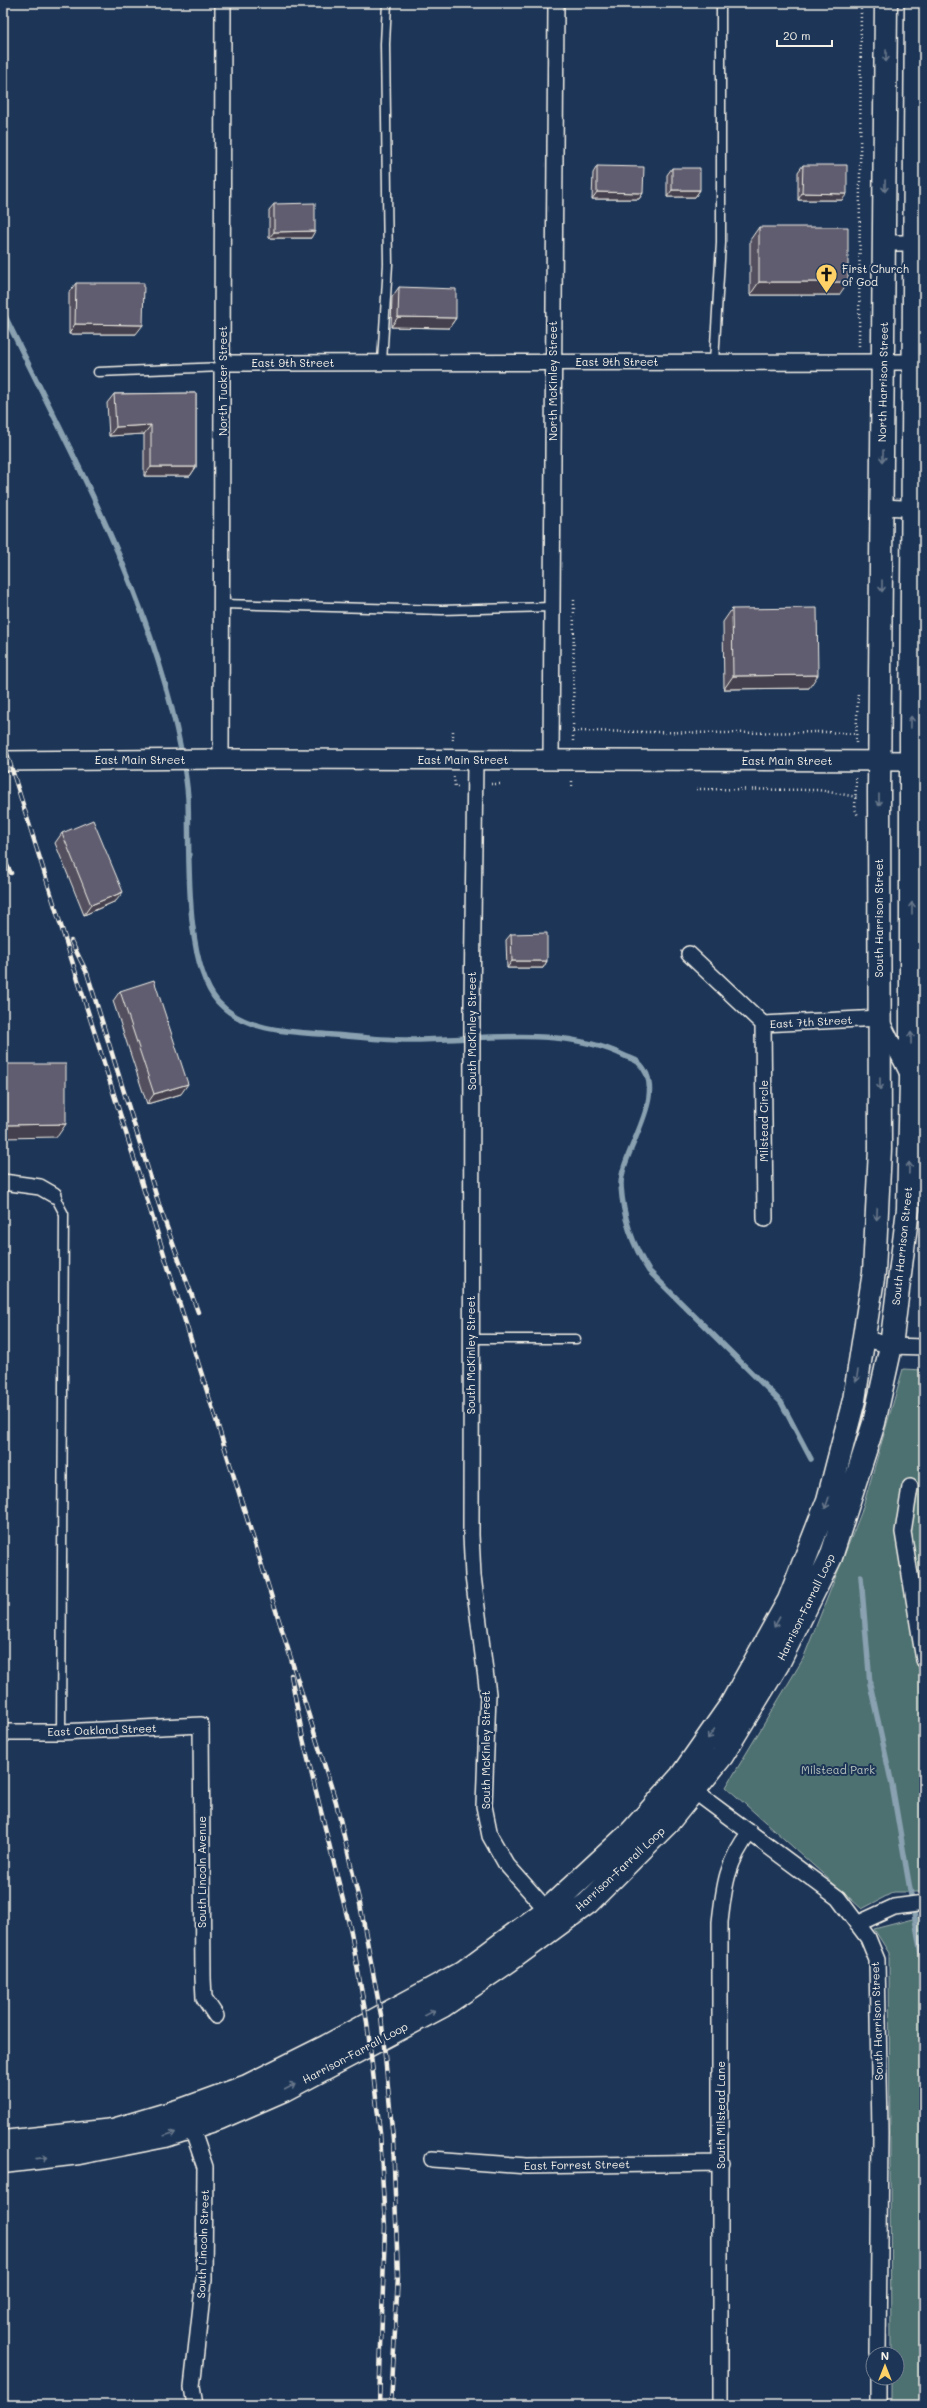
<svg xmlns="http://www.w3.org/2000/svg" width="927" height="2408" viewBox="0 0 927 2408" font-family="Mali,sans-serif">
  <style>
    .green { fill: #4d7071; stroke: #a0b0ac }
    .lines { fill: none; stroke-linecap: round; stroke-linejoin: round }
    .stream { stroke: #89a1b0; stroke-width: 5.5 }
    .service-casing { stroke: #f4f1e8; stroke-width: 11 }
    .minor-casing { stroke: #f4f1e8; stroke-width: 18 }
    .tertiary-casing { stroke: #f4f1e8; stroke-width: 22 }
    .secondary-casing { stroke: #f4f1e8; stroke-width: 25 }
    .path { stroke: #f4f1e8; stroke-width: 2.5; stroke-dasharray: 1 3; stroke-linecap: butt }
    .service { stroke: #1d3557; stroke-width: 8 }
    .minor { stroke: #1d3557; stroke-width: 15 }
    .tertiary { stroke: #1d3557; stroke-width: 19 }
    .secondary { stroke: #1d3557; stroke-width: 22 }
    .rail-casing { stroke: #f4f1e8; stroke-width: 4.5 }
    .rail { stroke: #1d3557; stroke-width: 3; stroke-dasharray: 9; stroke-linecap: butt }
    .wall { fill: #53505f; stroke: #f4f1e8 }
    .shaded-wall { fill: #44414e; stroke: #f4f1e8 }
    .building { fill: #615d6f; stroke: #f4f1e8 }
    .oneway { stroke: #68778a }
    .labels { text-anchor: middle; stroke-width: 4; stroke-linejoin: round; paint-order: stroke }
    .poi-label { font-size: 11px; fill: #f4f1e8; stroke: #1d3557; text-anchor: start }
    .street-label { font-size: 11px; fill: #f4f1e8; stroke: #1d3557 }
    .park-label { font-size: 11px; fill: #bac4be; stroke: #1d3557 }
  </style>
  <rect width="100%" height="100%" fill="#1d3557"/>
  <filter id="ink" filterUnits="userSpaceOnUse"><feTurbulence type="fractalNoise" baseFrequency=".025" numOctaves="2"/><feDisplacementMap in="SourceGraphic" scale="8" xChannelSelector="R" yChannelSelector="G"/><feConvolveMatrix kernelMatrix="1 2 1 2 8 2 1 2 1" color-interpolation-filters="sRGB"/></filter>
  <g filter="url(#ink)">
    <path class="green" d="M903,1369l21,1v522h-30l-32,17 -136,-122 77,-128 58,-146z
      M924,1916v489h-33v-27h6v-24h-6l-2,-401 -15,-24z"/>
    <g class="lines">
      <path class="stream" d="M3,312c68,142 148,282 178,438 3,15 6,32 7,48 2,52 -5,164 30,204 25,28 69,30 104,32 27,2 55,6 83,6 71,1 155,-16 220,16 4,2 9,3 13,6 34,31 -18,89 -17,124 2,31 12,60 28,85l132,131 30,57
        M861,1577l9,107 22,101 32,186"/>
      <defs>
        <path id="service" d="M382,362l6,-98 -3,-220 2,-41
          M714,362l7,-119v-240
          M98,372l125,-5
          M222,604l220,6 110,-3
          M54,1195l10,19 -3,518
          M471,1339h105"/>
        <path id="minor" d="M884,243h39
          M223,363l691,-1
          M882,507l42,2
          M221,759l2,-756
          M551,760l5,-757
          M475,761l-3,244 -1,530 2,41 15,118 -4,112 6,30 16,28 47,53
          M689,954l74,70 117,-6 31,62h13
          M763,1024l2,195
          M3,1182l37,5 14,8
          M864,1338l27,8 33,1
          M910,1487l-7,45 21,128
          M3,1732h58l140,-7 2,253 1,20 12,18
          M688,1783l6,8 144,107 30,40 9,22 3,172 -2,222
          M857,1924l37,-17 30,-4
          M189,2120l16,47 -1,112 -12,108 3,18
          M432,2159l95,7 194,-3
          M720,2405v-483c4,-36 7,-61 30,-90
          M878,2405v-27"/>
        <path id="tertiary" d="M3,761l218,-2 703,2"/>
        <path id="secondary" d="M3,2142l110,-12 71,-21 63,-23 80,-40 136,-74 84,-62 84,-78 50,-56 49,-70 59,-106 39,-100 26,-100 20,-128 6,-123 -1,-357 7,-789
          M3,2162l76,-9 86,-17 55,-18 64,-28 159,-84 66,-45 79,-58 79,-79 55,-68 56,-92 53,-107 43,-134 17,-77 17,-137 3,-129v-348l5,-729"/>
      </defs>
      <use href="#service" class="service-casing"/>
      <use href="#minor" class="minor-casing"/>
      <use href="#tertiary" class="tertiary-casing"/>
      <use href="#secondary" class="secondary-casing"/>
      <path class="path" d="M859,346l2,-343
        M453,731v11
        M573,731l155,2 97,-1 32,2
        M573,741l1,-144
        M856,743l2,-51
        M454,777l1,10h3
        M856,778l-1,31 3,7
        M491,784h11
        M572,786v-8
        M696,789l122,1 39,7"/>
      <use href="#service" class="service"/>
      <use href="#minor" class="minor"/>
      <use href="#tertiary" class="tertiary"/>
      <use href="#secondary" class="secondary"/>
      <defs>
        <path id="rail" d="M3,741l333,1061 24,102 21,111 12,124 5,137 -7,129
          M3,858l8,15
          M71,941l16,32 74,238 37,101
          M291,1675l12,64 48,193 16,90 13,110 5,95 -6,178"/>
      </defs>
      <use href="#rail" class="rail-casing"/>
      <use href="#rail" class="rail"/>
    </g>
    <path class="wall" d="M803,165l39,35h-44v-28z
      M597,166l46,27 -4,6h-47l1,-26z
      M672,168l28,22 -5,7h-28v-22z
      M274,204l37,34h-42v-28z
      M759,227l80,68h-89v-55z
      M76,283l60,51h-67v-42z
      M399,287l57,31 -7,10 -58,-1 1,-30z
      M196,393v74l-6,9h-46v-42l-35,2 -2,-33 7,-9z
      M732,609l77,79 -85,1 -1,-67z
      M62,833l54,68 -32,14 -29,-72z
      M511,934l36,27 -4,7h-36l-1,-28z
      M120,991l61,103 -34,10 -34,-103z"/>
    <path class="shaded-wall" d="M672,190h28l-5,7h-28z
      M597,192l46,1 -4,6h-47z
      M802,193l45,1 -5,6h-44z
      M315,231l-4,7h-42l5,-6z
      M759,282h89l-9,13h-89z
      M398,317l58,1 -7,10 -58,-1z
      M75,324l68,1 -7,9h-67z
      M151,425l-7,9 -35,2 7,-9z
      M151,467h45l-6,9h-46z
      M818,675l-9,13 -85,1 9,-13z
      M123,892l-7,9 -32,14 7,-10z
      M512,961h35l-4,7h-36z
      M188,1084l-7,10 -34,10 7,-10z
      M66,1124l-9,13 -54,1v-13z"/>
    <path class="building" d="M803,165h44v29l-45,-1z
      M597,166l47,1 -1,26 -46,-1z
      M672,168h28v22h-28z
      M315,203v28l-41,1v-28z
      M759,227h89v55h-89z
      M76,283h68l-1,42 -68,-1z
      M399,287l57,2v29l-58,-1z
      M196,393v74h-45v-42l-35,2 -2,-33z
      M817,608l1,67 -85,1 -1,-67z
      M93,820l30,72 -32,13 -29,-72z
      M547,933v28h-35l-1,-27z
      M154,980l34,104 -34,10 -34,-103z
      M3,1064h63v60l-63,1z"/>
    <defs><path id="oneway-shaft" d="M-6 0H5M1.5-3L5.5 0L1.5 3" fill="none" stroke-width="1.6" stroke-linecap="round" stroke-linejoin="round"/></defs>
    <g class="oneway">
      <use href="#oneway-shaft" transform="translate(886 56) rotate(91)"/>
      <use href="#oneway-shaft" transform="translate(885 186) rotate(91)"/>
      <use href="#oneway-shaft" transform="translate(883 456) rotate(91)"/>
      <use href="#oneway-shaft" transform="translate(882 586) rotate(90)"/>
      <use href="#oneway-shaft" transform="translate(911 722) rotate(-89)"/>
      <use href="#oneway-shaft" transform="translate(879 800) rotate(90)"/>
      <use href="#oneway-shaft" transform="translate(912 908) rotate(-90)"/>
      <use href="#oneway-shaft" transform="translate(911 1038) rotate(-90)"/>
      <use href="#oneway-shaft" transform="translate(880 1084) rotate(90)"/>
      <use href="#oneway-shaft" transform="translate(909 1168) rotate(-89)"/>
      <use href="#oneway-shaft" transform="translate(877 1214) rotate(93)"/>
      <use href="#oneway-shaft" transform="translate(857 1376) rotate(99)"/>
      <use href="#oneway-shaft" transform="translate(827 1503) rotate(109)"/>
      <use href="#oneway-shaft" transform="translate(777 1622) rotate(119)"/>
      <use href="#oneway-shaft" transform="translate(711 1734) rotate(125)"/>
      <use href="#oneway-shaft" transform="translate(430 2013) rotate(-28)"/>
      <use href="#oneway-shaft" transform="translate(290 2087) rotate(-28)"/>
      <use href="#oneway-shaft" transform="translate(170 2134) rotate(-17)"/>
      <use href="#oneway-shaft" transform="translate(42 2158) rotate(-6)"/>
    </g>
  </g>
  <defs>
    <symbol id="church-pin" viewBox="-11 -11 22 30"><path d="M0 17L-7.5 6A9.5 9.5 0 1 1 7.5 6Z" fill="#ffd166" stroke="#1d3557"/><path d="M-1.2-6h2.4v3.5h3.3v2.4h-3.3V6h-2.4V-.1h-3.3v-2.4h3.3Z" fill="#111"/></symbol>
  </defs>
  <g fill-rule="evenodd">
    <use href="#church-pin" x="814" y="262" width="25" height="34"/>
  </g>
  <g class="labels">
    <g class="poi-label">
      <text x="842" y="273">First Church<tspan x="842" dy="13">of God</tspan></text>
    </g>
    <g class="street-label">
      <text x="617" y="366">East 9th Street</text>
      <text x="293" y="367">East 9th Street</text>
      <text transform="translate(223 381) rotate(-90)" y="4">North Tucker Street</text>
      <text transform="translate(553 381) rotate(-90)" y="4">North McKinley Street</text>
      <text transform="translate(883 382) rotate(-89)" y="4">North Harrison Street</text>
      <text x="140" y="764">East Main Street</text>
      <text x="463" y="764">East Main Street</text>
      <text x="787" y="765">East Main Street</text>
      <text transform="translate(879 918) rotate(-90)" y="4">South Harrison Street</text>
      <text transform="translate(811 1022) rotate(-3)" y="4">East 7th Street</text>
      <text transform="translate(472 1031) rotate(-90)" y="4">South McKinley Street</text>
      <text transform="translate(764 1121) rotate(-90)" y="4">Milstead Circle</text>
      <text transform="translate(902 1246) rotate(-84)" y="4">South Harrison Street</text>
      <text transform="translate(471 1355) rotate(-90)" y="4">South McKinley Street</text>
      <text transform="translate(806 1607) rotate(-64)" y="4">Harrison-Farrall Loop</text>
      <text transform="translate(102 1730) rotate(-2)" y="4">East Oakland Street</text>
      <text transform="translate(486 1750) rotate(-90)" y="4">South McKinley Street</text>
      <text transform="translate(620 1869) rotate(-43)" y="4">Harrison-Farrall Loop</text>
      <text transform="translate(202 1872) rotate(-90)" y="4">South Lincoln Avenue</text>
      <text transform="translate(877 2021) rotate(-92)" y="4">South Harrison Street</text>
      <text transform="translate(355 2053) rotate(-28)" y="4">Harrison-Farrall Loop</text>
      <text transform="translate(721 2115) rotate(-90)" y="4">South Milstead Lane</text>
      <text transform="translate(577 2165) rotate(-1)" y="4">East Forrest Street</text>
      <text transform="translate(203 2244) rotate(-88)" y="4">South Lincoln Street</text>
    </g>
    <g class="park-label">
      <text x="838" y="1774">Milstead Park</text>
    </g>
  </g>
  <rect width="927" height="2408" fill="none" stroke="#1d3557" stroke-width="16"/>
  <rect x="8" y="8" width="911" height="2392" fill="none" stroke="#f4f1e8" stroke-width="1.5" filter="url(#ink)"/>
  <g transform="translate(885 2366)"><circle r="19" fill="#1d3557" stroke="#738091"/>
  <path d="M0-3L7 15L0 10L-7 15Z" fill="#ffd166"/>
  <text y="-6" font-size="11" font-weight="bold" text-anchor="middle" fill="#f4f1e8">N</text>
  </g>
  <path d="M777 40v6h55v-6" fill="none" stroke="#f4f1e8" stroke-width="2"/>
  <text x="783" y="40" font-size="12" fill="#f4f1e8" stroke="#1d3557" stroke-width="3" paint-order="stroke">20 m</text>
</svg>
